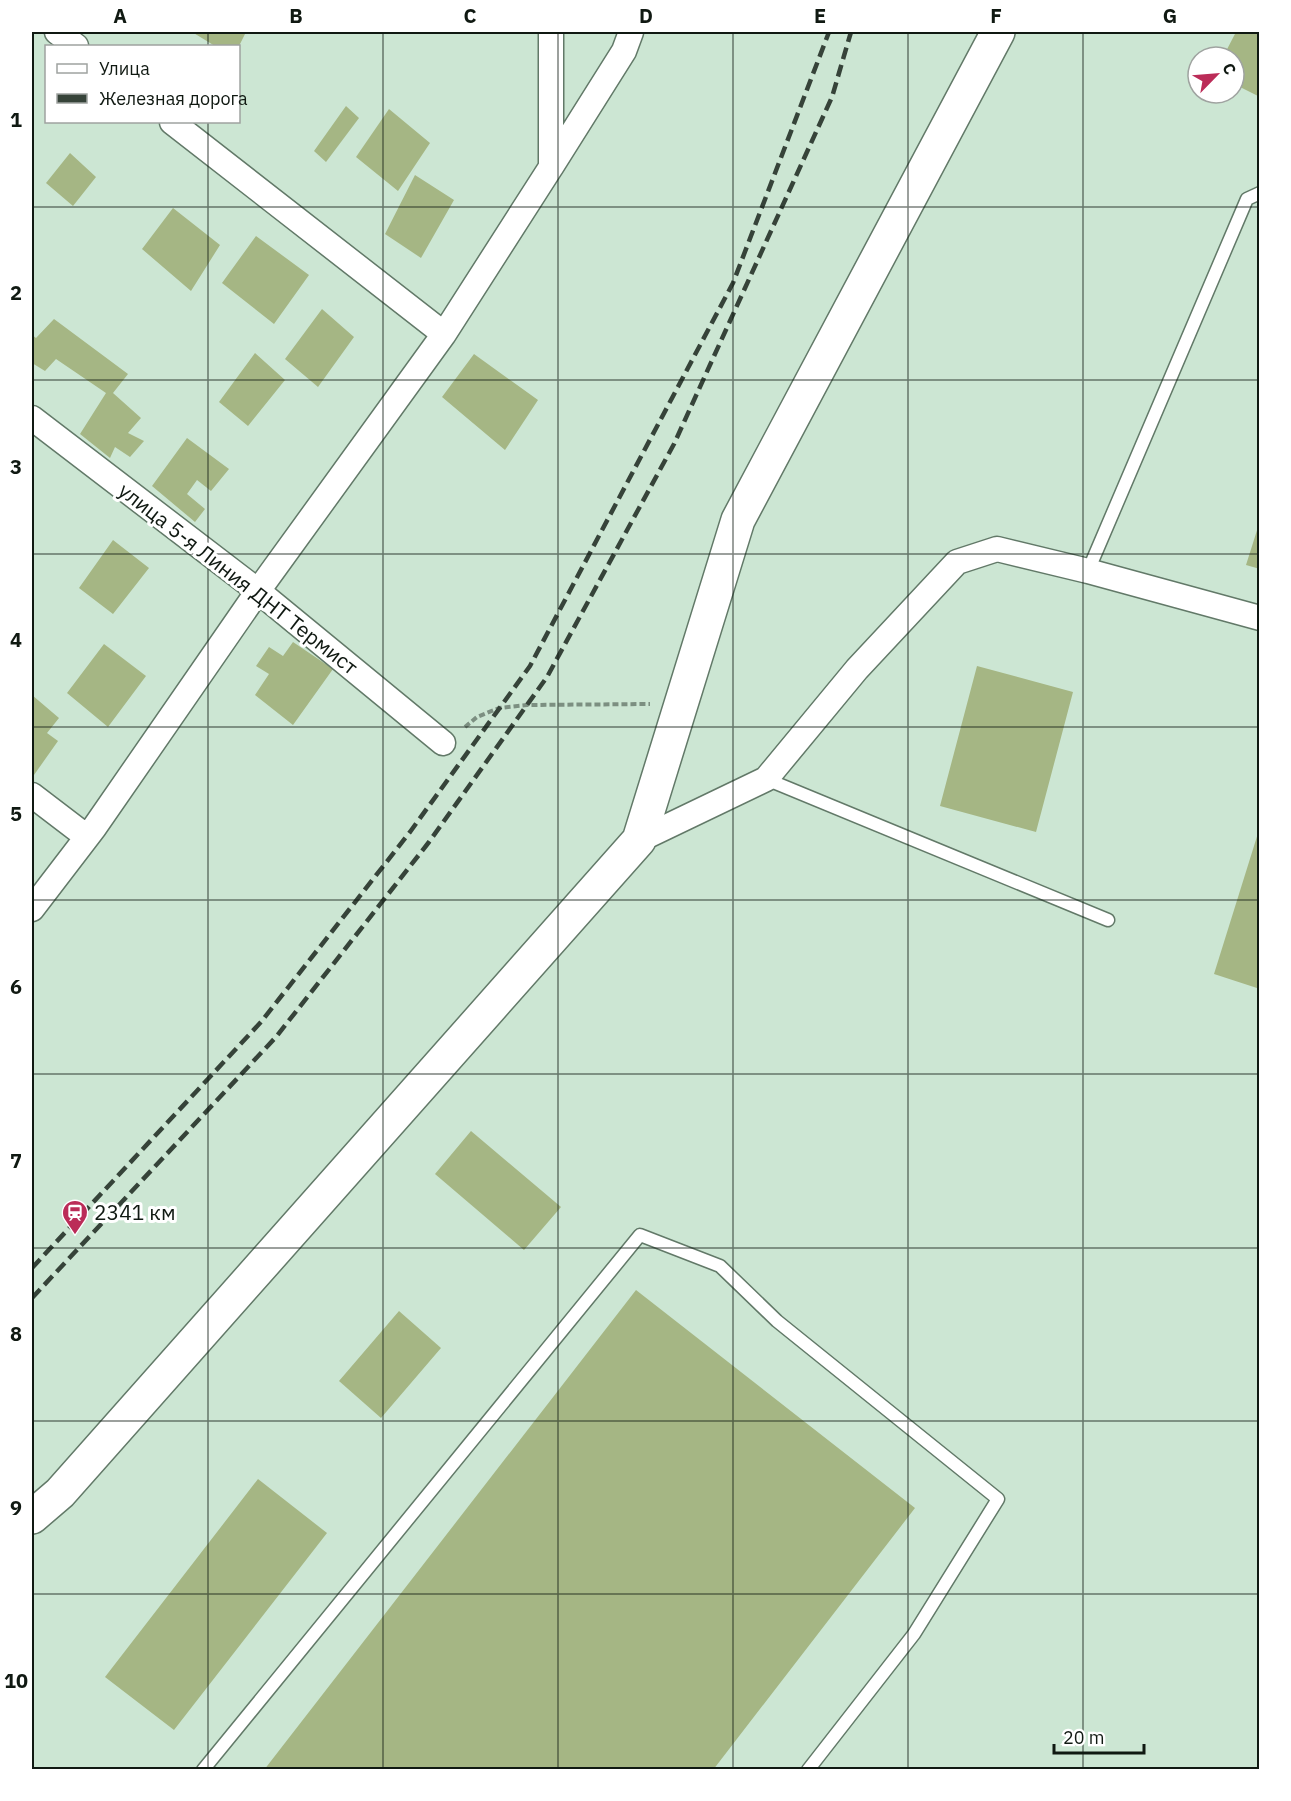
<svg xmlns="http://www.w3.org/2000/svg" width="1291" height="1801" viewBox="0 0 1291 1801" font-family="'IBM Plex Sans',sans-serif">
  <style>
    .building { fill: #a5b684 }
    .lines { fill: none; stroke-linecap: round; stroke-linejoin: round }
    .lane-casing { stroke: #627968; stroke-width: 15 }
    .street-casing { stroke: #627968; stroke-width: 27 }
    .secondary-casing { stroke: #627968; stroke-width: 36 }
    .path { stroke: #7c8f81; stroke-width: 4; stroke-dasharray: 6 3; stroke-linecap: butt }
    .lane { stroke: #fff; stroke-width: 12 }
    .street { stroke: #fff; stroke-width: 24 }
    .secondary { stroke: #fff; stroke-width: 33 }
    .rail { stroke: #364339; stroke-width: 4.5; stroke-dasharray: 12 6; stroke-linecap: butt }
    .grid { fill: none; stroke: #101912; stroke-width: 1.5; stroke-opacity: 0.55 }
    .labels { text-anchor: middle; stroke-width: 6; stroke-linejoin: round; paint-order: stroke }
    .street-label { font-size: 21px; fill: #101912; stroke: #fff }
    .poi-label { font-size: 21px; fill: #101912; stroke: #fff; text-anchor: start }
    .neatline { fill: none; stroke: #101912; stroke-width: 2 }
    .grid-label { font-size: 20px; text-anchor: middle; font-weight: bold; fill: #101912 }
  </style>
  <rect width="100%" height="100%" fill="#cce6d3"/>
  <path class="building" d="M192,32h54l-7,14h-24z
    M1236,32h24v65l-26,-13v-27h-11z
    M346,106l13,12 -33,44 -12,-11z
    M389,109l41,34 -32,48 -42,-34z
    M70,153l26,24 -23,29 -27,-23z
    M415,175l39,25 -33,58 -36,-24z
    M173,208l47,37 -29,46 -49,-42z
    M256,236l53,39 -35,49 -52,-41z
    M322,309l32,28 -36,50 -33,-28z
    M54,319l74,55 -15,19 28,25 -13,15 16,8 -14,16 -15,-10 -5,11 -30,-24 26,-41 -50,-34 -11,12 -13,-8v-28l4,3z
    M255,353l30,27 -37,46 -29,-24z
    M474,354l64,46 -33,50 -63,-53z
    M187,438l42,31 -18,22 -14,-11 -10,14 18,15 -10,13 -43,-36z
    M1259,524h1v45l-14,-4z
    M113,540l36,28 -36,46 -34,-26z
    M293,642l40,27 -40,56 -38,-30 14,-21 -13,-8 13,-19 14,9z
    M104,644l42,32 -38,51 -41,-34z
    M977,666l96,26 -37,140 -96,-26z
    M32,695l27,23 -12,15 11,8 -24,34 -2,-2z
    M1259,830h1v159l-46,-15z
    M471,1131l90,76 -37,43 -89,-76z
    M636,1290l279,218 -202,262h-449z
    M399,1311l42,37 -60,70 -42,-37z
    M258,1479l69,54 -153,197 -69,-53z"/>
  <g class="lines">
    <defs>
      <path id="lane" d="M1088,571l159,-372 13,-6
        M766,779l342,141
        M203,1770l437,-535 80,31 57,55 221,178 -84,135 -106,136"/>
      <path id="street" d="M57,32l19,14
        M551,32v135l73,-116 7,-19
        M172,122l272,212
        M32,418l226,173 185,152
        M32,795l55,42
        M639,840l127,-61 91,-110 100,-107 40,-13 91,22 172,47
        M32,909l62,-81 164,-237 186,-257 107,-167"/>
      <path id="secondary" d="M32,1517l28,-24 579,-653 99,-320 260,-488"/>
    </defs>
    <use href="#lane" class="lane-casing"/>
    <use href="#street" class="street-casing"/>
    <use href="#secondary" class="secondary-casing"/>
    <path class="path" d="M465,727l12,-10 22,-9 28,-3 123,-1"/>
    <use href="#lane" class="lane"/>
    <use href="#street" class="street"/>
    <use href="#secondary" class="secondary"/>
    <path class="rail" d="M32,1268l229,-246 149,-190 120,-166 203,-383 96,-251
      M32,1298l244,-261 153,-195 118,-165 127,-233 158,-347 19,-65"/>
  </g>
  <path class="grid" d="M208,32v14M383,32v1738M558,32v1738M733,32v1738M908,32v1738M1083,32v1738M208,122v1648M32,207h1228M32,380h1228M32,554h1228M32,727h1228M32,900h1228M32,1074h1228M32,1248h1228M32,1421h1228M32,1594h1228"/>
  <defs>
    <symbol id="station-pin" viewBox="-11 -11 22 30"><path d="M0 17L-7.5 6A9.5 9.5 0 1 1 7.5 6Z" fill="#bb2c58" stroke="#fff"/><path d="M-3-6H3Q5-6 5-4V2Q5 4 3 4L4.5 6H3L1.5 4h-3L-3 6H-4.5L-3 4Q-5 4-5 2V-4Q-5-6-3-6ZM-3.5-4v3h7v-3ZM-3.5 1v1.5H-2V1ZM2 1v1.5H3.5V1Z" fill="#fff"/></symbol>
  </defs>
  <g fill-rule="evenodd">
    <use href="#station-pin" x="60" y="1198" width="30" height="40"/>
  </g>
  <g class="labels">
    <g class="street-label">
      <text transform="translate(238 579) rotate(38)" y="7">улица 5-я Линия ДНТ Термист</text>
    </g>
    <g class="poi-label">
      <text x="94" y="1220">2341 км</text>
    </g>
  </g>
  <rect width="1291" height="1801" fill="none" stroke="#ffffff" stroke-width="66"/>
  <rect x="45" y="45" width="195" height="78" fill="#ffffff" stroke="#9fa3a0" stroke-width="1.5"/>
  <rect x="57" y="64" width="30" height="9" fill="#ffffff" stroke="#9fa3a0" stroke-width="1.5"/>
  <text x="99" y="75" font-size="18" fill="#101912">Улица</text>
  <rect x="57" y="94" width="30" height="9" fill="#364339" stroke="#9fa3a0" stroke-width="1.5"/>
  <text x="99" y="105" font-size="18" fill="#101912">Железная дорога</text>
  <g transform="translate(1216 75) rotate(65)"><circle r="28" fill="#ffffff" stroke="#9fa3a0" stroke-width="1.5"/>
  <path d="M0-4.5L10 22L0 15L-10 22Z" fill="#bb2c58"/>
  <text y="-9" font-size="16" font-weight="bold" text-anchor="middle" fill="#101912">С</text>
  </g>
  <path d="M1054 1744v9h90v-9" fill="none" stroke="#101912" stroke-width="3"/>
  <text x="1063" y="1744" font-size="18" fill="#101912" stroke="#ffffff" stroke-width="4.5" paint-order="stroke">20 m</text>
  <rect x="33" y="33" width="1225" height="1735" class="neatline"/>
  <g class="grid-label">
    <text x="120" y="23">A</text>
    <text x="296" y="23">B</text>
    <text x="470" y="23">C</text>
    <text x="646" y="23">D</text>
    <text x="820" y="23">E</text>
    <text x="996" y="23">F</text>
    <text x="1170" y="23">G</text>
    <text x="16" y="127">1</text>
    <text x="16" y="300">2</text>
    <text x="16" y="474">3</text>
    <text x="16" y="647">4</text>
    <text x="16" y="821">5</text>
    <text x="16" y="994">6</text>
    <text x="16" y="1168">7</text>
    <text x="16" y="1341">8</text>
    <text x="16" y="1515">9</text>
    <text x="16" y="1688">10</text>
  </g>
</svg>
